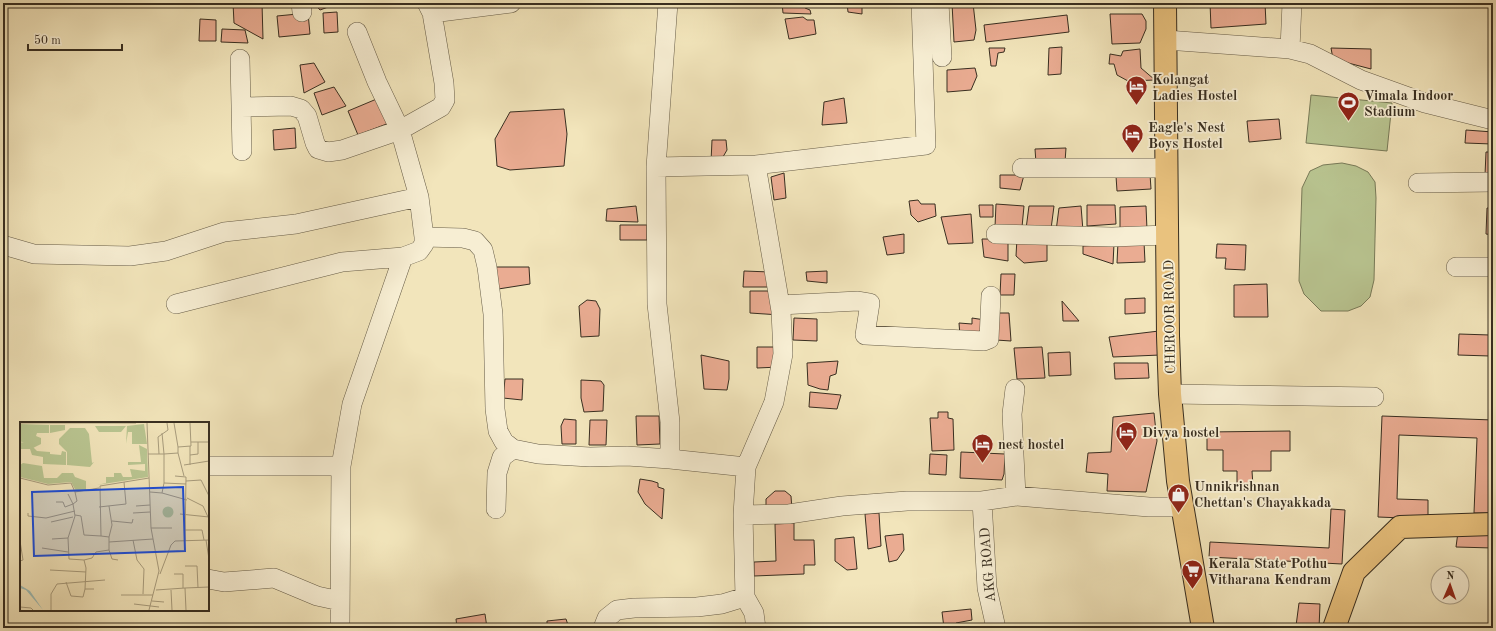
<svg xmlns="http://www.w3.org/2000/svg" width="1496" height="631" viewBox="0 0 1496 631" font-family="'Old Standard TT',serif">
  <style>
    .green { fill: #b9c591; stroke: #787a58 }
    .building { fill: #eaac92; stroke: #382e20 }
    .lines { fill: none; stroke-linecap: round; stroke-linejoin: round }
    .minor-casing { stroke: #665c47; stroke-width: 20 }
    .major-casing { stroke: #382e20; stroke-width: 24 }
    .minor { stroke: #f7eed3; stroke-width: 19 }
    .major { stroke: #e9c27e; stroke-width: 22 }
    .labels { text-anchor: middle; stroke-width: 3.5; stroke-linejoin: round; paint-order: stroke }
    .poi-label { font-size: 14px; font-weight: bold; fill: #382e20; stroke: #f7eed3; text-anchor: start }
    .street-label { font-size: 14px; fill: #382e20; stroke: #f7eed3 }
    .inset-road { fill: none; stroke: #a89c7d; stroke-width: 1 }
    .view { fill: #1d4ed8; fill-opacity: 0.15; stroke: #1d4ed8; stroke-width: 2 }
    .inset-edge { fill: none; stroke: #382e20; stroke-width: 2 }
  </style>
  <rect width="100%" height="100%" fill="#f2e5bb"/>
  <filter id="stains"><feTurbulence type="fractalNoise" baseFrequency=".005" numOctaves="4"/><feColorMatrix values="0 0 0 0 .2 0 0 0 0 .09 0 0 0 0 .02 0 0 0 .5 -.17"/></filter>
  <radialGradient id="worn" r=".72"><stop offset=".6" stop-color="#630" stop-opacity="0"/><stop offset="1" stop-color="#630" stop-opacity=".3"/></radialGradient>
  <path class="green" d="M1311,95l81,8 -5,48 -81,-8z
    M1342,163l14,3 12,6 7,10 1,16 -2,82 -4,17 -9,9 -13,5h-27l-17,-17 -5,-13 3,-93 8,-17 13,-6z"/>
  <path class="building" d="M233,3h29l1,36 -29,-16z
    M314,3h25l-19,7z
    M782,3h22l1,5 5,2 1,4 -28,-1z
    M847,3h15v11l-14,-2z
    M952,3h21l3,27 -2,10 -20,2z
    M1107,3h29v3h-29z
    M1210,3h55l1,21 -55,4z
    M337,12l1,20 -14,1 -1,-20z
    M308,13l2,21 -31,3 -2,-21z
    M1110,14h32l4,7v8l-6,14 -28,1z
    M1067,15l2,17 -83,10 -2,-17z
    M803,17l4,3h7l2,14 -27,5 -4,-20z
    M200,19l16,1v21h-17z
    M222,29l23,1 3,13 -27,-1z
    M1062,47l-1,27 -13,1 1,-27z
    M989,48h16l-1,4 -6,1 -2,13h-5z
    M1331,48l40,1v20l-38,-10z
    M1140,49l1,19 14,12 -27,1 -11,-6 -3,-11h-5l1,-10 11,2 2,-5z
    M314,63l11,19 -21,11 -4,-28z
    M975,68l2,8 -6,14 -24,2v-22z
    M334,87l12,19 -24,9 -8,-22z
    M379,98l10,25 -31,12 -10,-24z
    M844,98l3,25 -25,2 2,-23z
    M564,109l3,25 -3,32 -54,4 -13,-4 -2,-27 15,-27z
    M1279,119l2,20 -32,3 -2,-21z
    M295,128l1,20 -22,2 -1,-20z
    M1466,130l27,2 -1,12 -27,-1z
    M712,140h14l1,10 -7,12h-9z
    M1066,148l-1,14 -29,1 -1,-14z
    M1486,152h7v23h-8z
    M784,173l2,25 -12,2 -3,-23z
    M1150,174l1,15 -34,2 -1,-15z
    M1000,175h24l-4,15 -20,-2z
    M918,200l3,4h14l1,12 -18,6 -7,-7 -2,-14z
    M996,204l28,2 -2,21h-27z
    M979,205h14v12h-13z
    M1087,205h28l1,19 -29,2z
    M636,206l2,16 -32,-1 1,-12z
    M1029,206h25l-3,23h-25z
    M1081,206l2,25h-27l3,-23z
    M1146,206l1,24 -27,-1v-22z
    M1487,208h6v27l-7,-1z
    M971,214l2,29 -25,1 -7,-27z
    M620,225h27v15h-27z
    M904,234v19l-17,2 -4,-18z
    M1017,238l30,4v19l-23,2 -8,-7z
    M982,239h26v22l-24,-4z
    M1118,242h26l1,20 -28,1z
    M1114,244l-1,20 -30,-10v-8z
    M1217,244l29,1 -1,25 -20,-1 1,-11h-10z
    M488,267h41l1,17 -38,6z
    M744,271l26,1 2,15h-29z
    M827,271v12l-20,-2 -1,-9z
    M1001,274h14l-1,21h-14z
    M1267,284l1,33h-34v-32z
    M750,291h27l3,24 -30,-2z
    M1145,298v15l-20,1v-15z
    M587,300l9,1 4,8 -1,27 -18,1 -2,-31z
    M1062,301l17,20h-16z
    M996,313h13l2,28 -15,-1z
    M794,318l23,1v22l-24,-1z
    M972,318l13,2 -1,16h-24l-1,-13 13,1z
    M1159,331l1,24 -47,2 -4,-20z
    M1459,334l31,1v21l-32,-1z
    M757,347h23v20l-23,1z
    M1042,347l3,31 -28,1 -3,-31z
    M1070,352l1,23 -22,1 -1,-23z
    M701,355l28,6v18l-2,11 -23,-1z
    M838,361l-2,13 -6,2 -2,14 -8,-1 -12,-4 -1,-22z
    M1114,363h34l1,15 -34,1z
    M505,379h18l-1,21 -19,-2z
    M581,380l20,1 3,4 -1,26 -19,1 -3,-14z
    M810,392l31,3 -4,14 -28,-2z
    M938,412h10v6l5,1 1,31 -22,1 -2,-33h8z
    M1154,413l3,28 -11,51 -39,-1 1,-17 -22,-2 2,-19 23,-1 2,-35z
    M636,416h23l1,28 -23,1z
    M1382,416l111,4 -2,93h-17l3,-75 -78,-3 -2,64 31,1v19l-50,-2z
    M564,419l12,1v24h-14l-1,-18z
    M590,420h17l-1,25h-17z
    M1290,431v20h-19v20h-19l1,15h-16v-15h-14v-21h-16v-18z
    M961,452l44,2 -1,20 -2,6 -42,-2z
    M930,454l17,1 -1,20 -17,-1z
    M640,479l12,2 6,2v4l6,2 -2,30 -17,-15 -7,-12z
    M775,491h10l6,5 1,14h-26v-11z
    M1331,509l14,1 -3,54 -133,-7 1,-15 119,6z
    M879,513l2,33 -13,3 -3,-35z
    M794,523v17h20l1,25h-11v9l-50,2v-14l22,-1 -1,-37z
    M1458,532l35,1v15l-37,-1z
    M903,534l1,16 -7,10 -8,2 -4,-26z
    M854,537l3,32 -10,1 -12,-9v-22z
    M1299,603l21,1 -1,24 -23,-2z
    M971,609l1,11 -16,3 -1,5h-11l-2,-16z
    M485,614l2,14h-30l-1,-9z
    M566,619l3,9h-22v-7z"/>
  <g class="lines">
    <defs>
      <path id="minor" d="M301,3l1,9
        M427,3l5,10 79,-10
        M668,3l-12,164 1,137 13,118v37l76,8 -3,48
        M939,3l3,54
        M1166,40l124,9 2,-46
        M1290,49l20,5 51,26 64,23 68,17
        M240,59l2,92
        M241,107l50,-1 10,3 6,7 8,27 3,6 10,3 14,-2 58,-20 -23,-48 -20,-50
        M656,167l100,-2 170,-20 -5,-142
        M1022,168h145
        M1418,183l75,-1
        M996,234l116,3 55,-2
        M424,237l39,1 12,3 8,9 4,17 6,47 2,95 3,22 6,11 9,7 25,5 52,3 37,-1 43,3
        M3,245l31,9 96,2 36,-5 58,-19 72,-8 123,-27
        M1456,267h37
        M176,304l166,-42 61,-5
        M780,305l78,-4 12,2 -5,32 119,6 5,-2 2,-43
        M1015,389l-3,25 4,82
        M1170,394l204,3
        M208,466h133
        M746,467l28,-65 9,-48 -2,-43 -25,-146
        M982,501l5,87 9,40
        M496,509l1,-36 5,-16 11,-8
        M208,579l16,3 50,-4 43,18 23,5
        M745,597l9,16 2,15
        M340,628l1,-162 11,-62 51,-147 16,-6 5,-7v-7l-5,-40 -19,-67 41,-23 4,-7 -1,-17 -12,-70
        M603,628l4,-10 10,-8 17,-2 63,-1 25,-3 23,-7 -2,-82 46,-1 53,-8 65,-5h75l34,-5 133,11h34"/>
      <path id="major" d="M1165,3l3,333 2,58 8,87 25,147
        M1334,628l20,-56 46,-45 93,-3"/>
    </defs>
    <use href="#minor" class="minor-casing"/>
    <use href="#major" class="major-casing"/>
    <use href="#minor" class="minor"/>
    <use href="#major" class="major"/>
  </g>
  <defs>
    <symbol id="hotel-pin" viewBox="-11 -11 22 30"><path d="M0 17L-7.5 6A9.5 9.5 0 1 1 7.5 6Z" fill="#8f2418" stroke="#f7eed3"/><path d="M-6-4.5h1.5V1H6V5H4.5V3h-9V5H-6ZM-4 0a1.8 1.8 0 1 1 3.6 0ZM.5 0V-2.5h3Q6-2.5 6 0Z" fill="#fff"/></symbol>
    <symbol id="stadium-pin" viewBox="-11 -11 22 30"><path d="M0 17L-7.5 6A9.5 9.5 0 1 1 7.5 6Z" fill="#8f2418" stroke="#f7eed3"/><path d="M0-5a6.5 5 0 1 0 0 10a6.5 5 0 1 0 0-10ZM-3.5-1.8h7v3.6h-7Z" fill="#fff"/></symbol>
    <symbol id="shop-pin" viewBox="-11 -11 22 30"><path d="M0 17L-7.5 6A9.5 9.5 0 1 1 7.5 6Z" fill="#8f2418" stroke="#f7eed3"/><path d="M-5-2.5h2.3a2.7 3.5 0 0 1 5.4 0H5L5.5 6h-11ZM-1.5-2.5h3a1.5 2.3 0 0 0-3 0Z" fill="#fff"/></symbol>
    <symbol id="supermarket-pin" viewBox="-11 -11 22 30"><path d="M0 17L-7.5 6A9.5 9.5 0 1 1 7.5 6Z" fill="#8f2418" stroke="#f7eed3"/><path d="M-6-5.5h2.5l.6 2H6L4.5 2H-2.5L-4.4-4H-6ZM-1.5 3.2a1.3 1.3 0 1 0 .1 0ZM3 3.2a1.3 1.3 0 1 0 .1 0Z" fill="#fff"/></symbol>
  </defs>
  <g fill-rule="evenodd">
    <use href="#hotel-pin" x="1124" y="74" width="25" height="34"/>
    <use href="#stadium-pin" x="1336" y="90" width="25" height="34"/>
    <use href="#hotel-pin" x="1120" y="122" width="25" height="34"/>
    <use href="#hotel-pin" x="1114" y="420" width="25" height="34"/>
    <use href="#hotel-pin" x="970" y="432" width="25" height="34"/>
    <use href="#shop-pin" x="1166" y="482" width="25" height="34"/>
    <use href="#supermarket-pin" x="1180" y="558" width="25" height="34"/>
  </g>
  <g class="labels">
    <g class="poi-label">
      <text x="1152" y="84">Kolangat<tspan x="1152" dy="16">Ladies Hostel</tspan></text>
      <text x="1364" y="100">Vimala Indoor<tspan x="1364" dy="16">Stadium</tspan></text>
      <text x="1148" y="132">Eagle's Nest<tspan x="1148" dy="16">Boys Hostel</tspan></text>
      <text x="1142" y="437">Divya hostel</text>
      <text x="998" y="449">nest hostel</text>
      <text x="1194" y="491">Unnikrishnan<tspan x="1194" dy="16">Chettan's Chayakkada</tspan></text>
      <text x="1208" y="568">Kerala State Pothu<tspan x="1208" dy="16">Vitharana Kendram</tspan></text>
    </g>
    <g class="street-label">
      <text transform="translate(1169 317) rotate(-91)" y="5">CHEROOR ROAD</text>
      <text transform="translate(987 565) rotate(-95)" y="5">AKG ROAD</text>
    </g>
  </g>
  <g transform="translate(20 422)">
    <rect width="189" height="189" fill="#f2e5bb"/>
    <path d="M0,2l29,1v8h-12l-1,3 5,2v6l-8,4 -13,-7zM124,2l3,20h-15v-12h-4l-2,12 1,-18zM30,3h15v5l-15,3zM75,4h31l-5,6h-22zM50,6h15l4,6 3,29 2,-1 -4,5 -23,-2v-13l-8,-8v-5zM0,20l11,3 6,6 13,1v2l11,1 1,-4 4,1v13l-23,-1v-7l-11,-2 -2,-6h-10zM119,23l8,4 1,28 -51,8 9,-2v-6h8v-4h7l2,4h9l-2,-8 15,2v-7l-17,1v-3h13zM3,41l19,3 2,12h13l5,-5h11l2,4 11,4v9l-10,1 -5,-9 -23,2 -28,-7v-12zM142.5 90a5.5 5.5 0 1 1 11 0a5.5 5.5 0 1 1-11 0Z" fill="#b9c591"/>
    <path d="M0,163l10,6 13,19 -17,-20 -6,-2z" fill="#9dbdb7"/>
    <path class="inset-road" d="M0,1h116M127,1l4,105 8,43 -10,39M154,1l4,24 13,-1 -1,-23M171,20h18M170,24v19M158,31l6,23M128,32h16l-2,-21M139,32l-1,-17 10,-7 -1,-7M170,33l8,-1v-12M164,43l25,-4M155,54l11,1 -1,63M0,56l28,7 23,-2 4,9 24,-4M166,59l15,-1 8,16M144,61v-29l14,-1v-6M55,70l2,9 -4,3 2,12 -7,22 1,21 15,1M130,70l12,1 2,-10 22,1M142,71l25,7M167,76l16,8 5,11M36,80h7l2,5 8,-3 -5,-10M89,84l3,19 -3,12M116,84l14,-1M79,85l27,-3 -2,-22M8,91v3l18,2 29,-7M113,91l17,-1M160,92l29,3M55,93l6,1 3,19 17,1M92,99l20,2 1,-4M31,100l22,-5M131,106h21M165,108h17l2,10M32,117l16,-1M113,118l4,20 7,9 -1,25M186,118l3,19M0,119l3,19 -3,1M89,120v-5l-8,-1 -1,-50 49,-8M22,126l26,4M89,128l3,9 6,1M165,144h12l1,22M30,148l36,2M140,152l11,-29 4,-4 34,-1M154,152h9v14M46,160l5,14 12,1 2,-8h9M65,167l1,-21 -2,-8 8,-2 4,-6 13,-2v-8l44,-3M136,168l29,-2M151,168l1,20M101,173h32M132,179l12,1M114,182l25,3M0,185l11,1 2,2M31,188v-16l6,-10 48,-4M166,188l-1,-22 24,-1"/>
    <path class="view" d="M163,65l2,64 -151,5 -2,-64z"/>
    <rect width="189" height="189" class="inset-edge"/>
  </g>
  <rect width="1496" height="631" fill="none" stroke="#f2e5bb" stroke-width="16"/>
  <rect x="4" y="4" width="1488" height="623" fill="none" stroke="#382e20" stroke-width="2"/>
  <rect x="8" y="8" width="1480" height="615" fill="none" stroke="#382e20"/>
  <g transform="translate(1450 585) rotate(2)"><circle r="19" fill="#f7eed3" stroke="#aba18b"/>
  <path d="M0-3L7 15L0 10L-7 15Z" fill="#8f2418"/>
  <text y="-6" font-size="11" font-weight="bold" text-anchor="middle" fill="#382e20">N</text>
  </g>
  <path d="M28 44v6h94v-6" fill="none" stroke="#382e20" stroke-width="2"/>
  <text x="34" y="44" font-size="12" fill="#382e20" stroke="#f7eed3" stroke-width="3" paint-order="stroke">50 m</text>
  <rect width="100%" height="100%" filter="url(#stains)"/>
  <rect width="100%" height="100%" fill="url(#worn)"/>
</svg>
